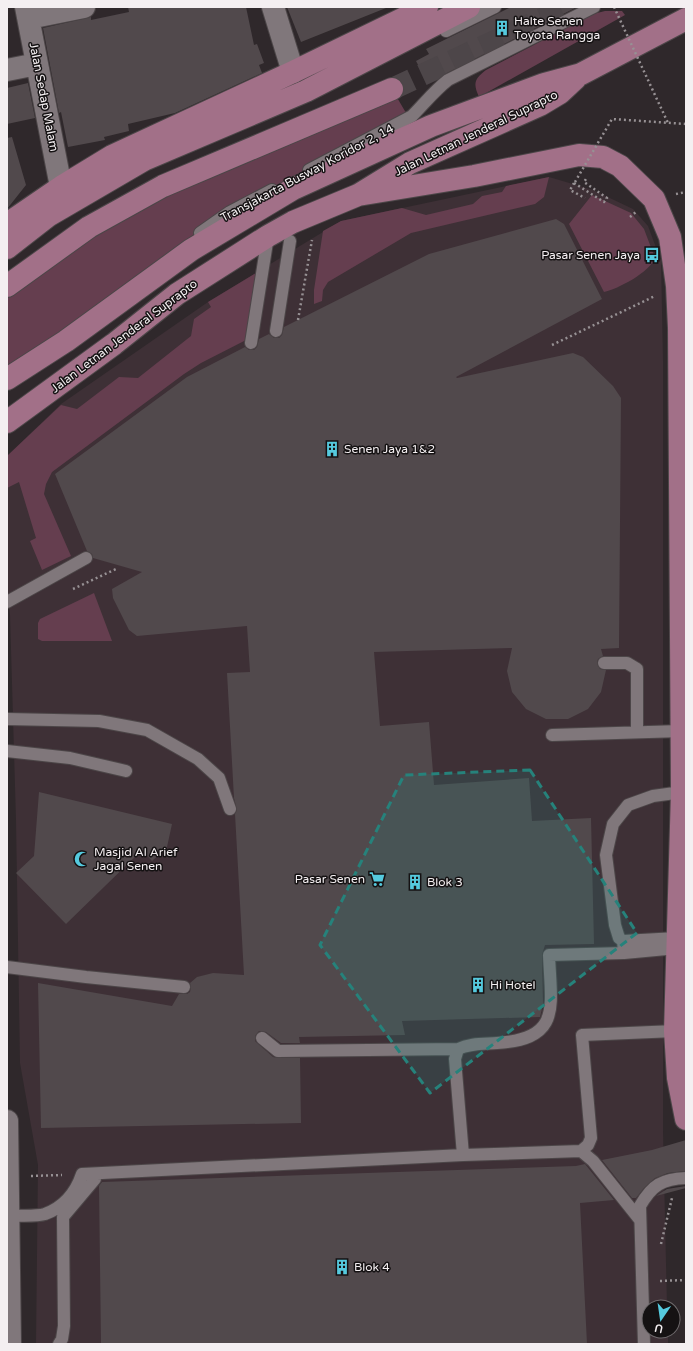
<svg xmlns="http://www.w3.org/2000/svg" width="693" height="1351" viewBox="0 0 693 1351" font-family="'Varela Round',sans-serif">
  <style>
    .built { fill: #3e3036 }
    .green { fill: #653e4f }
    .building { fill: #51494c }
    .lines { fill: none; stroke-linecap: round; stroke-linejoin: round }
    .primary-tunnel { stroke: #4d4649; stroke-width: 22; stroke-dasharray: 22 11; stroke-linecap: butt }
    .lane-casing { stroke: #4c4648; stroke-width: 14 }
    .street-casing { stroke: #4c4648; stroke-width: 24 }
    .secondary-casing { stroke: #4c4648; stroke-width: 24 }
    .primary-casing { stroke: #4c4648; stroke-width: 24 }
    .path { stroke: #979194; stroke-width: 2.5; stroke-dasharray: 2 3; stroke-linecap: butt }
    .lane { stroke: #80777b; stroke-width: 12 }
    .street { stroke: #80777b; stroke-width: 22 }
    .secondary { stroke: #80777b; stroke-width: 22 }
    .primary { stroke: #a27088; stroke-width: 22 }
    .path-bridge { stroke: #979194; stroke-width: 2.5; stroke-dasharray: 2 3; stroke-linecap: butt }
    .marked { fill: #26827b; fill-opacity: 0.2; stroke: #26827b; stroke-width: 3; stroke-dasharray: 8 5; stroke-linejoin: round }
    .labels { text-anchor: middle; stroke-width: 3; stroke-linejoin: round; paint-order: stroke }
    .poi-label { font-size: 12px; fill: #f4eff1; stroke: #151213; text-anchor: start }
    .street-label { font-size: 12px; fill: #f4eff1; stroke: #151213 }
  </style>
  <rect width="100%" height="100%" fill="#2f282b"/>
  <path class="built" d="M549,177l44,13 40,19 15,17 13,35 2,100v770l4,176h-18v24h19v13h-632l2,-179 -18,-102 -4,-243 -6,-205 -3,-26v-133l54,-52 147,-102 133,-81z"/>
  <path class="green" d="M605,11h17l3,4 -146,82c-6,-13 -5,-18 7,-27l107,-56z
    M392,89l17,29 -327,200 -75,49v-81l144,-93z
    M549,177l-5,20 -9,7 -124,29 -83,49 -5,8 -1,11 -8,3v-14l9,-59 18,-10 61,-13 24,7 47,-11 9,-8 20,-4 4,-6z
    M592,195l39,18 13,16 11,29c-5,14 -37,31 -51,34l-35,-68z
    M256,273l-8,66 -47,24 -17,11 -132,98 -6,12 -2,10 27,62 -29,14 -12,-29 6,-3 -17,-56 -12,6v-32l54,-51 16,4 42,-32 19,1 53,-42 3,-17 17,-12 -3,-5z
    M94,593l18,48h-70l-4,-2v-16l2,-4z"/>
  <path class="building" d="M128,7h118l8,38 3,-1 7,19 -5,2 3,8 -87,40 -47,11 1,7 -25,6 1,3 -37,7 -7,-35 -2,1 -16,-85 48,-11v3l38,-8z
    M287,7h99v1l-85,34z
    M511,7h66l-136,69 -2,-5 -14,7 -9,-17 13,-7 -3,-5z
    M28,83l7,35 -28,6v-36z
    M12,137l14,48 -19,24v-71z
    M556,219l8,5 38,75 -146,78 1,1 116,-25 10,4 30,29 8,12 -2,250 -18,1 2,7 -5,3 -1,4 3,6 6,1 -5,22 -13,17 -20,10h-22l-20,-10 -14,-17 -5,-21 5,-23 -138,4 6,74 49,-4 5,63 95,-7 3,43 59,-3 3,126 -49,1 -3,10 1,49 -3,13 -138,4 3,14 -106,2 1,6h-19l-15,-11 -7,-1 -4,5v5l18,16 5,1h22l1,65 -260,5 -3,-145 134,23 7,-12h8l3,-2 1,-5 -1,-4 7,-6 16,-4 31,2 -9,-161 2,-4 -3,-12 -7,-125 23,-1 -3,-46 -110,10 -8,-6 -16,-32 -1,-9 30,-17 -49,-14 -1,-4 -5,-3 -32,-77 132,-97 58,-30 4,3h5l3,-3 2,-8 10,-5 5,4h5l3,-3 2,-8 145,-73z
    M39,792l133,32 -5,23 -15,14 -10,-11 -76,74 -50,-51 18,-17z
    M686,1140v31l-18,2 -13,5 -11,10 -8,10h-4l-30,-38 50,-10z
    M585,1164l29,36 -34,3 7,141h-486l-2,-158 3,-4 474,-16z
    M686,1186v2l-30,8 11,-7z"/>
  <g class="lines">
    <path class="primary-tunnel" d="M392,89l176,-82"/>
    <defs>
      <path id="lane" d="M446,31l49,-24
        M309,170l103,-54c12,-12 22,-25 36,-36l146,-73
        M200,233l30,-21 42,-22
        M276,331l14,-90
        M251,343l17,-107
        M7,602l79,-44
        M604,663h23l10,6v63
        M7,719l92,2 48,9 51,29 21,19 11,31
        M552,735l129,-4
        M7,751l63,7 56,13
        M623,941l54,-3
        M677,948l-53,5 -1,-12 -4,-3 -4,-13 -9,-70 7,-31 15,-19 25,-9 29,-4
        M7,967l79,10 98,10
        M262,1038l16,13 180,-2
        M581,1151l12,10 47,59
        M463,1155l-8,-96 3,-10c12,-6 26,-5 39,-6 65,-4 54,-36 52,-88l75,-2
        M8,1216c11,-1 27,1 37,-2 19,-7 31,-22 37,-40l381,-19 118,-4 7,-6 3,-7 -9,-103 93,-4
        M59,1344l3,-5 2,-13 -1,-109 32,-38
        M644,1344l-4,-138c12,-21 22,-27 46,-28"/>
      <path id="street" d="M26,7l35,180
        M29,18l55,-11
        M7,70l30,-6"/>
      <path id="secondary" d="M273,7l20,65
        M7,1121l3,223"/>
      <path id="primary" d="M358,195l116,-19 105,-21 24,2 17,9 34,33 16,38 7,49 2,42 3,464 -7,239 3,47 8,41
        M7,224l54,-37 51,-31 181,-84 134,-65
        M7,248l41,-32 96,-56 162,-69 163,-84
        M7,286l82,-59 74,-41 229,-97
        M7,379l59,-38 125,-91 102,-61 138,-63 113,-42 37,-10 105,-55
        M7,422l107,-78 63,-50 91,-58 25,-14 65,-27 52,-32 130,-58 20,-12 15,-14"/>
    </defs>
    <use href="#lane" class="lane-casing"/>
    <use href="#street" class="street-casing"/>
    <use href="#secondary" class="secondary-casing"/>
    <use href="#primary" class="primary-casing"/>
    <path class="path" d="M574,183l30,19 3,-4 -23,-16 2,-3
      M574,183l-4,7 15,8
      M676,194l10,-2
      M630,217l6,-5
      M298,320l14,-80
      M552,345l103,-49
      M73,589l43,-20
      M31,1176l31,-1
      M661,1244l11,-46
      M660,1281l26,-1"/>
    <use href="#lane" class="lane"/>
    <use href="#street" class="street"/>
    <use href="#secondary" class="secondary"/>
    <use href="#primary" class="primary"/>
    <path class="path-bridge" d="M614,7l54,116
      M575,182l37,-63 74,5"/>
  </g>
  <path class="marked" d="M530,770l107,163 -207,160 -110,-148 84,-170z"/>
  <defs>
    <symbol id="building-bare" viewBox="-9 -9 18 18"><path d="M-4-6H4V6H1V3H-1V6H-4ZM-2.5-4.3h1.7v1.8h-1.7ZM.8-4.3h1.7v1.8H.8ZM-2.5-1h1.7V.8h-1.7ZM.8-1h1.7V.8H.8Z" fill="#55cade" stroke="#151213" stroke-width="2.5" paint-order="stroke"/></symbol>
    <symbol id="bus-bare" viewBox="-9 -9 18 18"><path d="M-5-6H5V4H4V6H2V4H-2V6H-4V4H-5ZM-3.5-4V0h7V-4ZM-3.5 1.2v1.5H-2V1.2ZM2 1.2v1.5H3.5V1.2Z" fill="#55cade" stroke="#151213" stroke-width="2.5" paint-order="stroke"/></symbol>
    <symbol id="mosque-bare" viewBox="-9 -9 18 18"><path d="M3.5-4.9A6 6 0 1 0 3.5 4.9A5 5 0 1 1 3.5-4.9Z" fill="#55cade" stroke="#151213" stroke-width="2.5" paint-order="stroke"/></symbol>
    <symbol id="supermarket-bare" viewBox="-9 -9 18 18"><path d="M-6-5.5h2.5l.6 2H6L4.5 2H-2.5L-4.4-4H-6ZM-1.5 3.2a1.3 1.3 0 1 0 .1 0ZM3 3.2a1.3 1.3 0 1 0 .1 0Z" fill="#55cade" stroke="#151213" stroke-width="2.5" paint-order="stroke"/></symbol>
  </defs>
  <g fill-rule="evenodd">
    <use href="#building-bare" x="491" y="17" width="22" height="22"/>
    <use href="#bus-bare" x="641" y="244" width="22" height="22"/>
    <use href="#building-bare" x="321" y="438" width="22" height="22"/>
    <use href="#mosque-bare" x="71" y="848" width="22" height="22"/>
    <use href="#supermarket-bare" x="366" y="868" width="22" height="22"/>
    <use href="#building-bare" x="404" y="871" width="22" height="22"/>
    <use href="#building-bare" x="467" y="974" width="22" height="22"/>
    <use href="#building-bare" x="331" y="1256" width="22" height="22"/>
  </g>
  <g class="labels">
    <g class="poi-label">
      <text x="514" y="25">Halte Senen<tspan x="514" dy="14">Toyota Rangga</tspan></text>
      <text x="640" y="259" text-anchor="end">Pasar Senen Jaya</text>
      <text x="344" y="453">Senen Jaya 1&amp;2</text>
      <text x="94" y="856">Masjid Al Arief<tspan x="94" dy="14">Jagal Senen</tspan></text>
      <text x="365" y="883" text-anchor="end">Pasar Senen</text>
      <text x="427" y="886">Blok 3</text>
      <text x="490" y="989">Hi Hotel</text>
      <text x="354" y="1271">Blok 4</text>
    </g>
    <g class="street-label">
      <text transform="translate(44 97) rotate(79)" y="4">Jalan Sedap Malam</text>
      <text transform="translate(476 133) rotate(-26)" y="4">Jalan Letnan Jenderal Suprapto</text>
      <text transform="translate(307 173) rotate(-28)" y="4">Transjakarta Busway Koridor 2, 14</text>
      <text transform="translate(124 336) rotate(-37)" y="4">Jalan Letnan Jenderal Suprapto</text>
    </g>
  </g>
  <rect width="693" height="1351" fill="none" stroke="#f4eff1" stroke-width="16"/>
  <g transform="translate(661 1319) rotate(193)"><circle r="19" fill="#151213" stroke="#6e6a6c"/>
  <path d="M0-3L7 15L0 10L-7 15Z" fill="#55cade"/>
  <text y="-6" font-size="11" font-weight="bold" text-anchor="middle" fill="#f4eff1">U</text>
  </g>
</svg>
